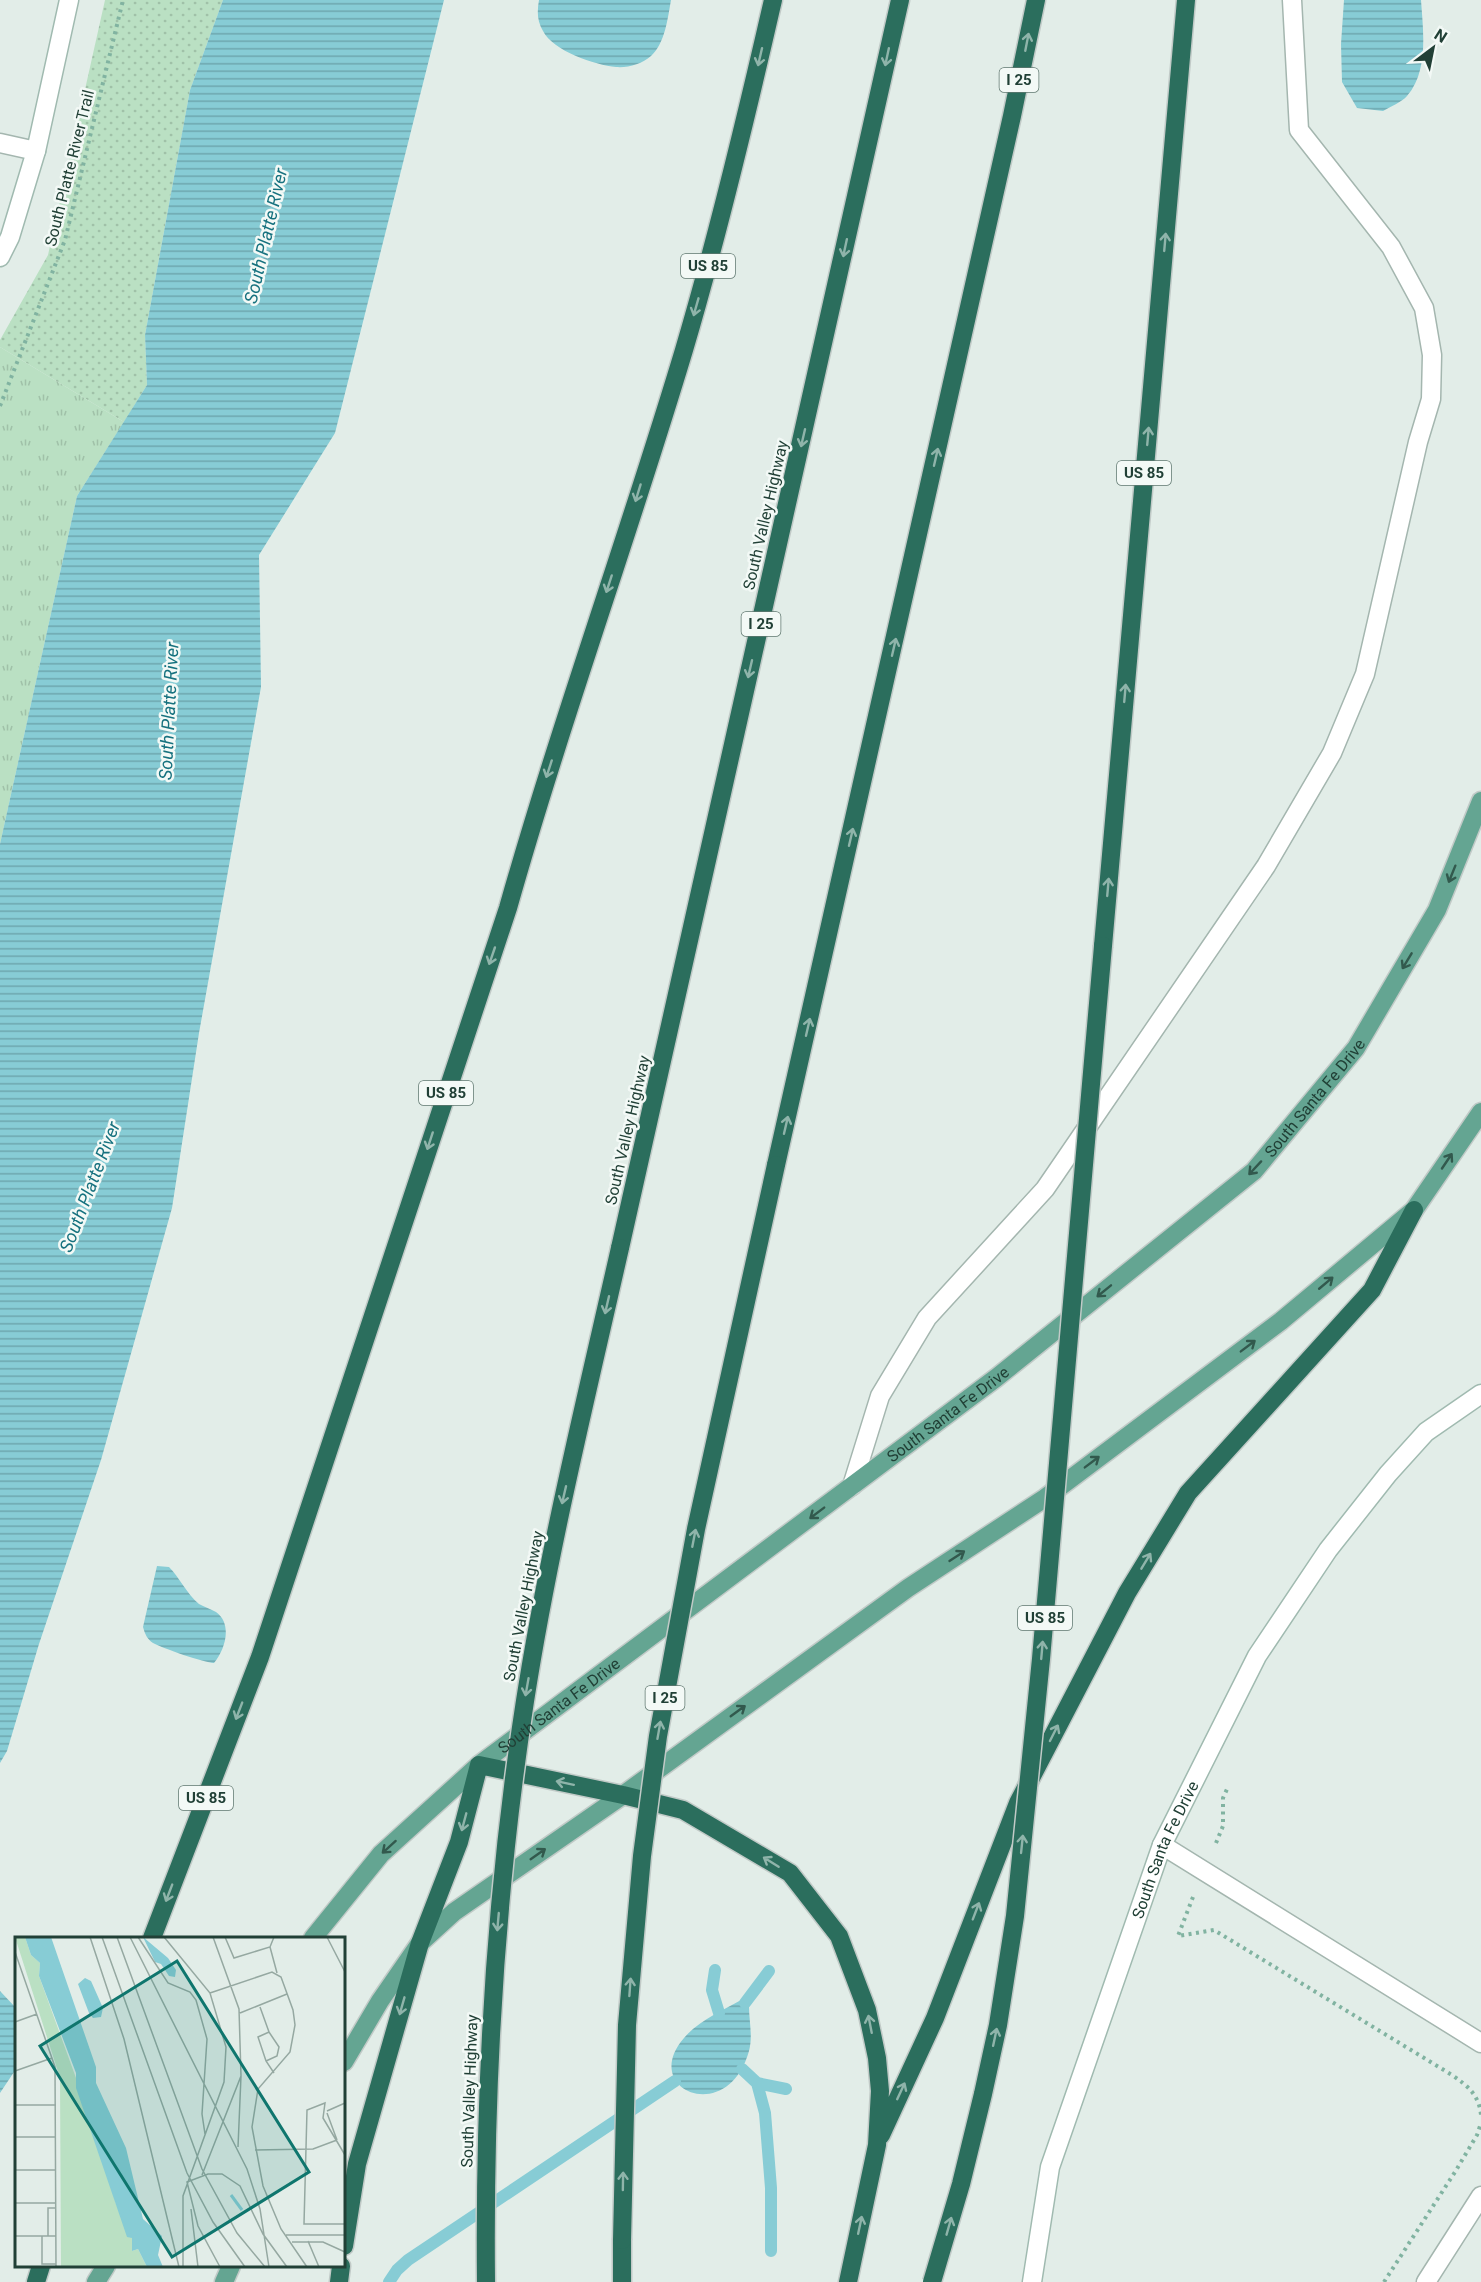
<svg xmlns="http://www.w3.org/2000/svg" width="1481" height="2282" viewBox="0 0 1481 2282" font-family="Roboto,sans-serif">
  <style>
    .grass { fill: url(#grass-dots) }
    .park { fill: url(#park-tufts) }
    .water { fill: url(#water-rules) }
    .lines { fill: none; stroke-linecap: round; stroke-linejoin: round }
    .stream { stroke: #87ccd5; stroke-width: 12 }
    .lane-casing { stroke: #a4b6af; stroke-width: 21 }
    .secondary-casing { stroke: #a0bab0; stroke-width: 21 }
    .primary-casing { stroke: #c1cac7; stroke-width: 21 }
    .highway-casing { stroke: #c1cac7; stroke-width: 21 }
    .path { stroke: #81b3a1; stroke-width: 4; stroke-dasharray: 3 4.5; stroke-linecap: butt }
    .lane { stroke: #fff; stroke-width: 18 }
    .secondary { stroke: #fff; stroke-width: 18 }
    .primary { stroke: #64a592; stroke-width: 18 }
    .highway { stroke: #2b6e5d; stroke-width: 18 }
    .highway-bridge-casing { stroke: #c1cac7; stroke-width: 21; stroke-linecap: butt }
    .highway-bridge { stroke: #2b6e5d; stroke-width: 18 }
    .oneway { stroke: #8fb4aa }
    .oneway2 { stroke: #32594d }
    .labels { text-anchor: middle; stroke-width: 5; stroke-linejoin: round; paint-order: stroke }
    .shield { fill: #f3f9f6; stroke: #607870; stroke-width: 1.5 }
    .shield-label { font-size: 15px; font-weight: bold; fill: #214036 }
    .street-label { font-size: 16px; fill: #214036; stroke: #f3f9f6 }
    .water-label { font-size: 18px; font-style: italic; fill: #17727f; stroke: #f3f9f6 }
    .inset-river { fill: none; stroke: #87ccd5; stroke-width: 3 }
    .inset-road { fill: none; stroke: #95a8a1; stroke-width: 1.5 }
    .view { fill: #0f766e; fill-opacity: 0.15; stroke: #0f766e; stroke-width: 3 }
    .inset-edge { fill: none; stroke: #214036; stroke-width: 3 }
  </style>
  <defs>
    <pattern id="grass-dots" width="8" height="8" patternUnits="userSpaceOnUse" patternTransform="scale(1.5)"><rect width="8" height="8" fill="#bae0c3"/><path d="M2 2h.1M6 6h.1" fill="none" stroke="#a0c1a8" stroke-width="1.8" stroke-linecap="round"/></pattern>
    <pattern id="park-tufts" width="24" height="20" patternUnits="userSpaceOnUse" patternTransform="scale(1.5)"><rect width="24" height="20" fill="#bae0c3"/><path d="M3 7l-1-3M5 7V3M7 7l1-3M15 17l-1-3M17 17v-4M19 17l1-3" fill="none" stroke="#a0c1a8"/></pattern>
    <pattern id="water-rules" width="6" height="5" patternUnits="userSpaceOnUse" patternTransform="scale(1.5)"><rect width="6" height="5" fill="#87ccd5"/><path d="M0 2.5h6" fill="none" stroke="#6ea7ae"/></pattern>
  </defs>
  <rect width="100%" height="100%" fill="#e2ede8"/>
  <path class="grass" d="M105,0h118l-33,90 -45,245 2,50 -23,37 -124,-75v-7l48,-85z"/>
  <path class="park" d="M0,347l124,75 -47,74 -77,348z"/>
  <path class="water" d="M223,0h221l-109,433 -76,122 2,132 -62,346 -27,175 -71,252 -62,184 -32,107 -7,12v-919l77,-348 70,-111 -2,-50 45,-245z
    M539,0h132c-3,17 -6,44 -20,56 -9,8 -23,12 -35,11 -21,-2 -63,-16 -73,-36 -6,-10 -6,-20 -4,-31z
    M1344,0h77c2,30 8,71 -14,96 -5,6 -17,11 -24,15l-26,-3 -15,-26 -1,-38z
    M157,1566l12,1c10,10 18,27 30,37 5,3 12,5 17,8 17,12 9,38 -2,51 -9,0 -52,-15 -61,-20 -6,-4 -8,-9 -10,-16z
    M0,1991l16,17v61l-16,24z
    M741,2000l8,6c0,15 4,30 0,45 -21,76 -110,39 -65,-13 14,-17 38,-27 57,-38z"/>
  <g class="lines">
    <path class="stream" d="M715,1970l-3,20 7,23
      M745,2003l24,-32
      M742,2069l15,14 29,6
      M757,2083l8,30 6,75v63
      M389,2282l8,-12 11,-10 267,-179"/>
    <defs>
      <path id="lane" d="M0,143l36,8
        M852,1486l28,-90 47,-78 118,-129 221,-323 66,-113 33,-79 53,-232 13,-43 1,-44 -8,-47 -33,-61 -92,-117 -7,-130
        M1162,1845l319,198
        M1426,2282l55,-86"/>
      <g id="secondary">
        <path d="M0,257l10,-20 26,-86 33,-151"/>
        <path id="s1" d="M1032,2282l18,-115 112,-322 95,-189 71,-106 60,-76 38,-42 55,-38"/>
      </g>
      <g id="primary">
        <path id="s2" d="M313,1938l68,-84 98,-89 517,-387 258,-207 102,-123 81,-138 44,-109"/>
        <path d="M344,2062l36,-61 40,-58 34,-31 169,-117 285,-207 137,-90 236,-177 133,-111 67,-98"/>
        <path d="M96,2282l10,-16"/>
        <path d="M224,2282l7,-16"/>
      </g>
      <path id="highway" d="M1103,946l83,-946
        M776,1165l236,-1049 24,-116
        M620,1248l280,-1248
        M152,1938l108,-281 248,-749c53,-187 120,-371 176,-558 34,-115 62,-232 89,-350
        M881,2135l54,-117 83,-215 109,-210 61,-100 184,-203 42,-80
        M344,2246l13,-82 63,-221 39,-101 20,-77 144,30 60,15 107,63 49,63 28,74 10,48 3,33 -3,54 -29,137
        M36,2282l5,-16
        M339,2282l2,-16
        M622,2282v-42"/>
    </defs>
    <use href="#lane" class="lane-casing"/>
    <use href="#secondary" class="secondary-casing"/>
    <use href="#primary" class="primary-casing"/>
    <use href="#highway" class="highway-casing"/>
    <path class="path" d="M0,406l65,-166 58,-240
      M1216,1843l7,-17v-28l5,-11
      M1193,1897l-15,39 36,-6 238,145c16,11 27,20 29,40
      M1384,2282l71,-110 22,-37 4,-12"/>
    <use href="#lane" class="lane"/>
    <use href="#secondary" class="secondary"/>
    <use href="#primary" class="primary"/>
    <use href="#highway" class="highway"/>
    <defs>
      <path id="highway-bridge" d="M622,2240l5,-215 15,-169 16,-120 38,-207 80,-364
        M486,2282c-2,-195 9,-388 39,-581 24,-153 61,-303 95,-453
        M932,2282l29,-98 22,-90 15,-69 17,-109 26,-257 62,-713"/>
    </defs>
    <use href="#highway-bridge" class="highway-bridge-casing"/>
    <use href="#highway-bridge" class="highway-bridge"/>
  </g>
  <defs><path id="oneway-shaft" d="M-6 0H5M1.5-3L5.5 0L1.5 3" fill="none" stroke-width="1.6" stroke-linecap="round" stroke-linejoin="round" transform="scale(1.5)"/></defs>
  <g class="oneway">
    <use href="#oneway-shaft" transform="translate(1027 42) rotate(-79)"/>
    <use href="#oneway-shaft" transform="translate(760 57) rotate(103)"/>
    <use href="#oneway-shaft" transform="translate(887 57) rotate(102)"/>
    <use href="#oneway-shaft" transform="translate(1165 242) rotate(-85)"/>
    <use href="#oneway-shaft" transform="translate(845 248) rotate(102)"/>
    <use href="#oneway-shaft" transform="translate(696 307) rotate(106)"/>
    <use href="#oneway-shaft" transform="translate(1148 436) rotate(-85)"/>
    <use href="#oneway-shaft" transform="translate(803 438) rotate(103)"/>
    <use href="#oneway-shaft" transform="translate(936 457) rotate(-77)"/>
    <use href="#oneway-shaft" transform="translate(638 493) rotate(107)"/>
    <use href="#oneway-shaft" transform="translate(609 584) rotate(108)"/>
    <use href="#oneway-shaft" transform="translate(894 647) rotate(-77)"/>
    <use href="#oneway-shaft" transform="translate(750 669) rotate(103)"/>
    <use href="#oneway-shaft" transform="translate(1125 693) rotate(-85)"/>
    <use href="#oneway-shaft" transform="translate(549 769) rotate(108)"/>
    <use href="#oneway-shaft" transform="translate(851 837) rotate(-77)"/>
    <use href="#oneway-shaft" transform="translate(1108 887) rotate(-85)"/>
    <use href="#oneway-shaft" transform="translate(492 956) rotate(109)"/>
    <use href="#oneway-shaft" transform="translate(808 1027) rotate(-77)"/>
    <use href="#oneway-shaft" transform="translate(786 1125) rotate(-77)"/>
    <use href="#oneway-shaft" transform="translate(430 1141) rotate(108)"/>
    <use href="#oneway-shaft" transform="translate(607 1305) rotate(103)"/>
    <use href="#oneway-shaft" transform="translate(564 1495) rotate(103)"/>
    <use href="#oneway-shaft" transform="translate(694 1538) rotate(-79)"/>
    <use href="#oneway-shaft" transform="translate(1146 1561) rotate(-59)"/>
    <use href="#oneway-shaft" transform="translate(1042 1650) rotate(-85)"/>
    <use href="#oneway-shaft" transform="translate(527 1687) rotate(100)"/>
    <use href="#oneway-shaft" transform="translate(239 1711) rotate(111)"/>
    <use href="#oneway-shaft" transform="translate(659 1730) rotate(-80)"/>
    <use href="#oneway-shaft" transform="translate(1054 1733) rotate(-63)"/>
    <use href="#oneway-shaft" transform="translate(565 1783) rotate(-168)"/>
    <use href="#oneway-shaft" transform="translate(464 1822) rotate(105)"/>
    <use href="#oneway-shaft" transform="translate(1022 1844) rotate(-84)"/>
    <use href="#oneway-shaft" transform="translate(771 1862) rotate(-148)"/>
    <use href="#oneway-shaft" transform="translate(169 1893) rotate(111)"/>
    <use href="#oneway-shaft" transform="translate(976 1911) rotate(-69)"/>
    <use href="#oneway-shaft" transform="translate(498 1922) rotate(95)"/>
    <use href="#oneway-shaft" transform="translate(630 1987) rotate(-86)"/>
    <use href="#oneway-shaft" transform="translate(402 2006) rotate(106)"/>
    <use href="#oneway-shaft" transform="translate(870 2024) rotate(-101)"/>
    <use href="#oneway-shaft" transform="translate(995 2037) rotate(-78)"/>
    <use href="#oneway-shaft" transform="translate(901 2091) rotate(-65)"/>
    <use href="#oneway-shaft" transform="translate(623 2181) rotate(-89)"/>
    <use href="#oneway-shaft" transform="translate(860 2225) rotate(-78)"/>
    <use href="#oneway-shaft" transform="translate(949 2226) rotate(-74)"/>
  </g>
  <g class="oneway2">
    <use href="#oneway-shaft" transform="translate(1452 874) rotate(112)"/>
    <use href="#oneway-shaft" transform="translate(1407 961) rotate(121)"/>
    <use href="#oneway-shaft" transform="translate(1447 1161) rotate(-56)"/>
    <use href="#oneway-shaft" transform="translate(1255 1168) rotate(133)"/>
    <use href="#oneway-shaft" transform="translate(1326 1283) rotate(-40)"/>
    <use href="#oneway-shaft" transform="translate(1104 1291) rotate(141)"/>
    <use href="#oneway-shaft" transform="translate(1248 1346) rotate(-37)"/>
    <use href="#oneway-shaft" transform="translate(1092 1462) rotate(-37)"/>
    <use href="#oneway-shaft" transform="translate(817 1513) rotate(143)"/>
    <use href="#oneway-shaft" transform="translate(957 1556) rotate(-33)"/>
    <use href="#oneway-shaft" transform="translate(738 1711) rotate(-36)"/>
    <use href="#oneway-shaft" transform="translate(389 1847) rotate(138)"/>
    <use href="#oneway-shaft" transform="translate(538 1854) rotate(-35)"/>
  </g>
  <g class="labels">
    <g class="shield">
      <rect x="999.5" y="68" width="39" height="24" rx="4.5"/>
      <rect x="681" y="254" width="54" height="24" rx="4.5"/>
      <rect x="1117" y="461" width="54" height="24" rx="4.5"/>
      <rect x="741.5" y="612" width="39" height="24" rx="4.5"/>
      <rect x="419" y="1081" width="54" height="24" rx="4.5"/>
      <rect x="1018" y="1606" width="54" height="24" rx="4.5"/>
      <rect x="645.5" y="1686" width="39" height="24" rx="4.5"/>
      <rect x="179" y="1786" width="54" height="24" rx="4.5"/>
    </g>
    <g class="shield-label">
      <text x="1019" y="85">I 25</text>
      <text x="708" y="271">US 85</text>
      <text x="1144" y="478">US 85</text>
      <text x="761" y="629">I 25</text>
      <text x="446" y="1098">US 85</text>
      <text x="1045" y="1623">US 85</text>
      <text x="665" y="1703">I 25</text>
      <text x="206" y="1803">US 85</text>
    </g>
    <g class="street-label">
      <text transform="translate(69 168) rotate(-76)" y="6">South Platte River Trail</text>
      <text transform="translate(765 515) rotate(-77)" y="6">South Valley Highway</text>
      <text dy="6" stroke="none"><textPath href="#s2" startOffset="1312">South Santa Fe Drive</textPath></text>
      <text transform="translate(627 1130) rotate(-77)" y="6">South Valley Highway</text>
      <text dy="6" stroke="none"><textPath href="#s2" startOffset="826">South Santa Fe Drive</textPath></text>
      <text transform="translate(523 1606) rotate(-79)" y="6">South Valley Highway</text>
      <text dy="6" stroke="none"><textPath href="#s2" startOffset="340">South Santa Fe Drive</textPath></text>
      <text dy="6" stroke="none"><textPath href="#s1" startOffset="454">South Santa Fe Drive</textPath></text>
      <text transform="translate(469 2091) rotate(-88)" y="6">South Valley Highway</text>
    </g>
    <g class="water-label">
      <text transform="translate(266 236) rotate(-77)" y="6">South Platte River</text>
      <text transform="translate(169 711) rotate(-87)" y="6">South Platte River</text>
      <text transform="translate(90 1187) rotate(-69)" y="6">South Platte River</text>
    </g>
  </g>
  <g transform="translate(15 1937)">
    <rect width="330" height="330" fill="#e2ede8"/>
    <path d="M0,0h10l6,18 9,8 -1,13 37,102h-16z" fill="#bae0c3"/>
    <path d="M45,141h16l40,126 16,34v13l6,-2 9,18h-86z" fill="#bae0c3"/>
    <path d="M10,0h26l45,130v16l30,65 17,71 19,17 -4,19 5,12h-16l-9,-18 -6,2v-13l-5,-1 -51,-149v-15l-37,-97 1,-13 -9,-8zM128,0l25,21 8,12 -1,7 -6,-1 -8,-12 -6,-2zM70,41l6,3 12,27 -2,9 -8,1 -4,-5 -11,-29z" fill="#87ccd5"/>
    <path class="inset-river" d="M216,258l11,15"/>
    <path class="inset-road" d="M75,0l34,102 55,228M87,0l85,236 26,49 32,45M102,0l85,232 35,64 28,34M115,0l117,232 13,40 9,58M123,0l30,46 22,9 6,8 11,39 -5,75 3,20M149,0l46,56 16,54 -2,35 -41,114v71M210,0l9,21 36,-11 4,-10M312,0l18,35M255,10l7,26M0,15l40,115 1,200M195,56l62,-21 9,5 12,33 2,15 -5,27 -32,37 -6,38 11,59 18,43 26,38M245,70l9,25M225,76l47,-19M0,85l22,-8M251,124l11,-5 2,-9 -10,-15 -11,5 8,24 8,12M0,134l37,-13M0,168h41M312,174l18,-8M312,176l10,27M0,200h41M223,210l3,-71M240,213l58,-1 24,-9M330,218l-22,-37 2,-15 -18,7 -3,114h41M0,233h41M187,238l39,-99 -2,-67 -26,-72M0,266h41M176,272l7,58M271,298h59M0,299h41M27,299v28h14M33,299v-28h8M293,304l11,26M277,305h31l22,10M205,330l-22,-41 -11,-44 21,-8h14l18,12 23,48 24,33"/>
    <path class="view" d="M162,24l132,211 -137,85 -132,-211z"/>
    <rect width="330" height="330" class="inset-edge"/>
  </g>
  <g transform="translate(1433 48) rotate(32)" stroke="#f3f9f6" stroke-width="4.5" paint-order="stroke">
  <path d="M0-4.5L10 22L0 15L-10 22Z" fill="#214036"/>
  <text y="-9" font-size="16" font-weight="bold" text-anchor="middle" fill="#214036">N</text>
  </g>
</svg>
